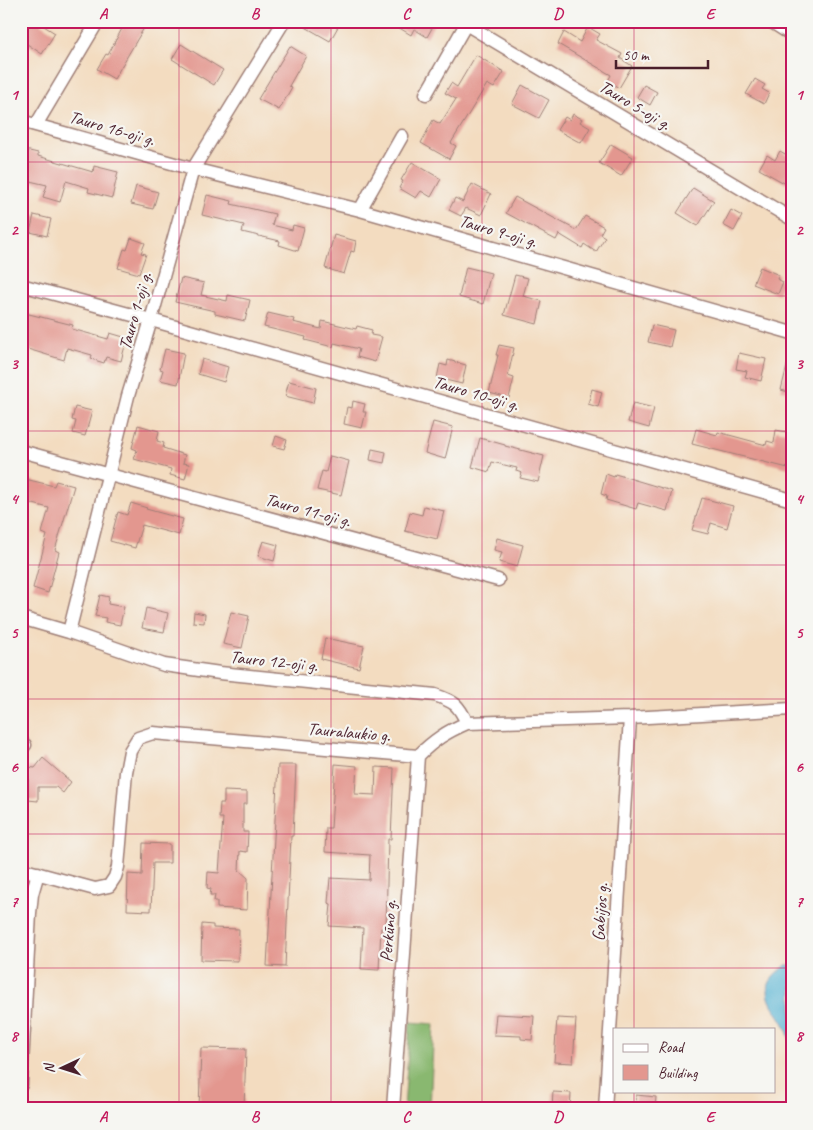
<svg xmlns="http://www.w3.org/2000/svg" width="813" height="1130" viewBox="0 0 813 1130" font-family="Caveat,sans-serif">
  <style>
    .forest { fill: #89b870; stroke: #6a6c4e }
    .water { fill: #55b2d3; stroke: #50687f }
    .building { fill: #e3978f }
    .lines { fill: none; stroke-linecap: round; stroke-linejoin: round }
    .street-casing { stroke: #9e7e76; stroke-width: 15 }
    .street { stroke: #fff; stroke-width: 12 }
    .grid { fill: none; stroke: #c2185b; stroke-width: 1; stroke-opacity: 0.55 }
    .labels { text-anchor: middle; stroke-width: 4.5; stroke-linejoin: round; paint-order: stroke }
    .street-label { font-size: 18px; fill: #4a1f2b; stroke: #f6f6f2 }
    .neatline { fill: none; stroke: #c2185b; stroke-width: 2 }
    .grid-label { font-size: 16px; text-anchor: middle; font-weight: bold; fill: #c2185b }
  </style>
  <rect width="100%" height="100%" fill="#f6f6f2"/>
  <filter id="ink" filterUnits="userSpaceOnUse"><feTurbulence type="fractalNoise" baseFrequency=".02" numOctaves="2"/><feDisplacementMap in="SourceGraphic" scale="10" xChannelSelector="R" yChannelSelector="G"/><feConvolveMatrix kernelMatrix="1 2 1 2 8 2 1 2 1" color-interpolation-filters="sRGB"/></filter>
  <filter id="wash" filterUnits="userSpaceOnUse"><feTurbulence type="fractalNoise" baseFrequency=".0096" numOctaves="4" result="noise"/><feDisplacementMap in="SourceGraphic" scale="20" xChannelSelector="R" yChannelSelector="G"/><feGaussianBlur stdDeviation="1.12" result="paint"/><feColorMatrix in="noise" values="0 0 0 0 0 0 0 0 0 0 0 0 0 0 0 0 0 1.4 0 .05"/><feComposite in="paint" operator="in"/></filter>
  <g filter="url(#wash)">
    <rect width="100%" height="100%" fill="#f3dcc0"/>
    <path class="forest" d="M410,1022l24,2 -4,85h-26z"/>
    <path class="water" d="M786,965h6v144h-2c1,-25 6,-54 -3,-78 -4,-14 -20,-26 -19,-42 0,-10 12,-18 18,-24z"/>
    <g id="blocks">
      <path class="building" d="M29,21h7l19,12 -13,21 -21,-14v-7z
        M126,21h22l-34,58 -17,-10 9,-15 2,1z
        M295,21h38l6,4 -9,16z
        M388,21h48l-9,16 -13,-8 -3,6z
        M588,27l12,7 -4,6 26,14 -2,4 12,8 -13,22 -11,-7 3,-6 -53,-31 6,-12 16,10z
        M181,44l42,26 -9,15 -42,-26z
        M290,46l16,10 -17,30 3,1 -13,23 -21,-11z
        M476,55l28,17 -10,16 -7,-4 -36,59 5,3 -7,13 -28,-16 12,-23 7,4 16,-25 -11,-6 6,-10 6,4z
        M755,79l10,6 -3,4 7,4 -5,11 -18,-10z
        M522,85l27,15 -10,18 -27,-14z
        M644,85l13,7 -7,13 -13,-8z
        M573,114l9,5 -2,3 10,6 -9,15 -24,-13 8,-13 5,3z
        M611,144l22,13 -12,19 -22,-13z
        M21,149l17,4v3l55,16 1,-6 24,6 -6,26 -24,-6 1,-4 -23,-7 -6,21 -17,-5 4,-12 -26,-6z
        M780,151l12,7v17l-6,9 -27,-15 8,-14 8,5z
        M412,162l29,17 -10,18 -10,-6 -5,7 -17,-10 4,-7 -2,-1z
        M472,184l19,10 -10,21 -15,-7 -5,8 -12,-6 6,-12 8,4z
        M136,186l22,6 -5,17 -22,-5z
        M693,188l21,13 -16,25 -21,-13z
        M207,195l25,6 -1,3 44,10 -3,11 20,5 1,-5 11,3 -6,23 -19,-6 1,-4 -38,-9 2,-7 -42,-10z
        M515,197l61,33 9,-14 19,11 -4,7 5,3 -9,15 -12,-8 -2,4 -23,-14 -3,6 -50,-27z
        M731,210l11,6 -8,15 -11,-6z
        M34,215l17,4 -4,17 -17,-4z
        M334,235l22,6 -2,11 -3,-1 -7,23 -19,-6z
        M131,238l14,5 -4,10 5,1 -7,20 -21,-6 6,-19 3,1z
        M466,267l25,6 -8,31 -24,-7z
        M760,267l19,8 -2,4 6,3 -5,12 -25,-10z
        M515,275l13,3 -5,18 19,5 -5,23 -33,-9z
        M181,278l23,5 -3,12 26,6 1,-6 22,5 -5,21 -30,-7v-3l-40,-9z
        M21,312l52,13 -1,4 36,10 2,-6 17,5 -6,23 -15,-4 -2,6 -13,-4 1,-4 -25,-7 -3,12 -43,-13z
        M268,313l26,6 -1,3 28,7 1,-8 34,8 1,-3 15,4 -1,5 11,2 -7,25 -18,-5 2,-8 -25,-6 -1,4 -28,-7 1,-3 -42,-10z
        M652,325l22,5 -4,17 -22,-5z
        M499,345l15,3 -6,28 6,2 -5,20 -20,-5 9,-38h-2z
        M165,349l19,4 -6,31 -18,-4 3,-10 -3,-1z
        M739,353l27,6 -5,22 -16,-4 2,-6 -11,-2z
        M202,359l26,8 -4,15 -26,-8z
        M448,360l18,5 -4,19 -25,-6 3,-14 7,2z
        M788,362l4,1v30l-11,-3z
        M289,381l27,7 -3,15 -28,-7z
        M592,389l10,3 -4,15 -10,-3z
        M353,401l12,3 -2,8h3l-4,16 -18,-4 3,-17 5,1z
        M633,403l21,5 -5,20 -21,-6z
        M75,407l17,4 -7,25 -12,-3 3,-12 -4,-1z
        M433,422l20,5 -8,32 -20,-6z
        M138,425l21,6 -2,10 7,2 -1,5 22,7 -2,8 6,1 -4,15 -15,-4 1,-6 -37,-10 3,-9 -5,-2z
        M696,429l21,6 1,-3 48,13 1,-4 7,2 2,-13 16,3v20l-4,15 -96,-24z
        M276,436l11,4 -3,9 -11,-3z
        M480,438l25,7v1l39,10 -6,26 -18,-4 2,-5 -6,-2 1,-3 -25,-6 -3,10 -17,-5z
        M372,449l14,3 -2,11 -14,-3z
        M330,456l19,5 -8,34 -24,-5 5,-19 4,1z
        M606,474l8,3 1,-3 57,17 -5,20 -29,-8 -2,6 -30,-9 1,-4 -6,-2z
        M21,478l33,8 2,-5 18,5 -19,64 4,2 -11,41 -15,-5 14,-53 -5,-2 7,-25 -28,-7z
        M702,498l31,8 -6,22 -16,-5 -3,11 -16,-4z
        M131,503l16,5 -1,1 37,10 -4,16 -37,-10 -7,23 -25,-7 8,-29 9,3z
        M424,506l20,5 -7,28 -32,-8 5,-19 12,3z
        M497,538l26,7 -6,22 -18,-5 3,-10 -8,-2z
        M263,541l15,4 -4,16 -16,-5z
        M100,595l9,2 -1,7 16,3 -4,18 -15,-3 1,-4 -11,-2z
        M146,608l22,5 -4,19 -22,-4z
        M194,612l11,2 -1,9 -11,-1z
        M231,612l18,4 -7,32 -19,-4z
        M325,638l39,8 -5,22 -38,-9z
        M43,758l28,24 -8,11 -7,-6h-18v14l-10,-1v-33l7,1z
        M335,764l22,2 -2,28 20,1 1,-28 18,1 -3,71h-3l-2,89h-5l-2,42 -18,-1 2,-41 -34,-2 2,-22 -3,-1 2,-25 39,2 1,-25 -45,-3 1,-24h5z
        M278,765h18l-3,71h-2l-6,131 -18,-1z
        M224,791l23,1v12h-4v28h5l-1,20 -7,-1 -1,19 9,8 -1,32 -30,-2v-7h-3l1,-6h-5l1,-6 -4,-1 1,-16 11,1 4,-55h-4l1,-15h4z
        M143,843l27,1v19h-17l-2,48 -24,-1 1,-36 14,1z
        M202,924l11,1v3l26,1 -1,32 -37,-1z
        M496,1014l38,2 -2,24 -11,-1v-3l-27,-1z
        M557,1018l19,1 -3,44 -19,-1z
        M201,1048l45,1 -2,60h-45z
        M553,1092l18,1 -1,16h-18z
        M636,1095l20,2 -1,12h-20z"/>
    </g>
  </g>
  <g filter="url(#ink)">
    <use href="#blocks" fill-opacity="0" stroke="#9e7e76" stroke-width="1"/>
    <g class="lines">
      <defs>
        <path id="street" d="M461,21l331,198
          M770,21l22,14
          M426,94l40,-70
          M21,121l172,48 167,41 432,123
          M36,125l62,-104
          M360,210l42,-74
          M21,285l130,35 641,180
          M21,451l477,129
          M21,618l48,14 95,33 56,8 215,22c20,7 23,9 32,28
          M69,632l59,-236 23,-76 42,-151 91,-148
          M21,743l4,2
          M21,869l74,20 14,-3 6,-9 3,-10 8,-95 4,-21 8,-13 15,-5 265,23c16,-16 28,-24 49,-33l163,-5 162,-9
          M21,1085l9,-172 2,-19 6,-21
          M393,1109l25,-353
          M605,1109l25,-391"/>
      </defs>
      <use href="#street" class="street-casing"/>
      <use href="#street" class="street"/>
    </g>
  </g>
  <path class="grid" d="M179,21v1088M331,21v1088M482,21v1088M634,21v1008M21,162h771M21,296h771M21,431h771M21,565h771M21,699h771M21,834h771M21,968h771M634,1091v18"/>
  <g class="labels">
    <g class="street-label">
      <text transform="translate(635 105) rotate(31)" y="6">Tauro 5-oji g.</text>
      <text transform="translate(112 128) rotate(16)" y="6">Tauro 16-oji g.</text>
      <text transform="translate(498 231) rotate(16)" y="6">Tauro 9-oji g.</text>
      <text transform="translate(135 311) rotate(-74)" y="6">Tauro 1-oji g.</text>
      <text transform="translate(476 393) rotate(16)" y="6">Tauro 10-oji g.</text>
      <text transform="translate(308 510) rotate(15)" y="6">Tauro 11-oji g.</text>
      <text transform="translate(274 661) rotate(6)" y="6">Tauro 12-oji g.</text>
      <text transform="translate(349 732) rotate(5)" y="6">Tauralaukio g.</text>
      <text transform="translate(600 912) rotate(-86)" y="6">Gabijos g.</text>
      <text transform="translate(388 931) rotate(-86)" y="6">Perkūno g.</text>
    </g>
  </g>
  <rect width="813" height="1130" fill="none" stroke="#f6f6f2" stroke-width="55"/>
  <rect x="613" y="1028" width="162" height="65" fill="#f6f6f2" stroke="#b1a0a2"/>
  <rect x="623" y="1044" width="25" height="8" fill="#ffffff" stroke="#b1a0a2"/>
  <text x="658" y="1052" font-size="15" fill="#4a1f2b">Road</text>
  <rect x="623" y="1065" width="25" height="15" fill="#e3978f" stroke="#b1a0a2"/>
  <text x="658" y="1078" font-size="15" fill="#4a1f2b">Building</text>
  <g transform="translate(62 1068) rotate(266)" stroke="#f6f6f2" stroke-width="4" paint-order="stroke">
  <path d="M0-4L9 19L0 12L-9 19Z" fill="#4a1f2b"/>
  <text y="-8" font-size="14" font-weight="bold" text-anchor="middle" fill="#4a1f2b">N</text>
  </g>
  <path d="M616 60v8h92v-8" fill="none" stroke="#4a1f2b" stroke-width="2.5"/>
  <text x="623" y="60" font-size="15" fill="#4a1f2b" stroke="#f6f6f2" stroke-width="4" paint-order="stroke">50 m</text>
  <rect x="28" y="28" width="758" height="1074" class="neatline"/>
  <g class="grid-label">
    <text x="103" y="19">A</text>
    <text x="255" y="19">B</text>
    <text x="406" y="19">C</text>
    <text x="558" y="19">D</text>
    <text x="710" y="19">E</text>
    <text x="14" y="100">1</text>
    <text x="799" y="100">1</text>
    <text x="14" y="235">2</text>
    <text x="799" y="235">2</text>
    <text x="14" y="369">3</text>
    <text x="799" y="369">3</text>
    <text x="14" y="504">4</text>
    <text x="799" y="504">4</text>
    <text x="14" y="638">5</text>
    <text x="799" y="638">5</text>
    <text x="14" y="772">6</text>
    <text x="799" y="772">6</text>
    <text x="14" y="907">7</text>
    <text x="799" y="907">7</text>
    <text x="14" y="1041">8</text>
    <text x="799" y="1041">8</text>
    <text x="103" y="1122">A</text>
    <text x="255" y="1122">B</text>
    <text x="406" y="1122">C</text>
    <text x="558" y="1122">D</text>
    <text x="710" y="1122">E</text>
  </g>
</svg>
